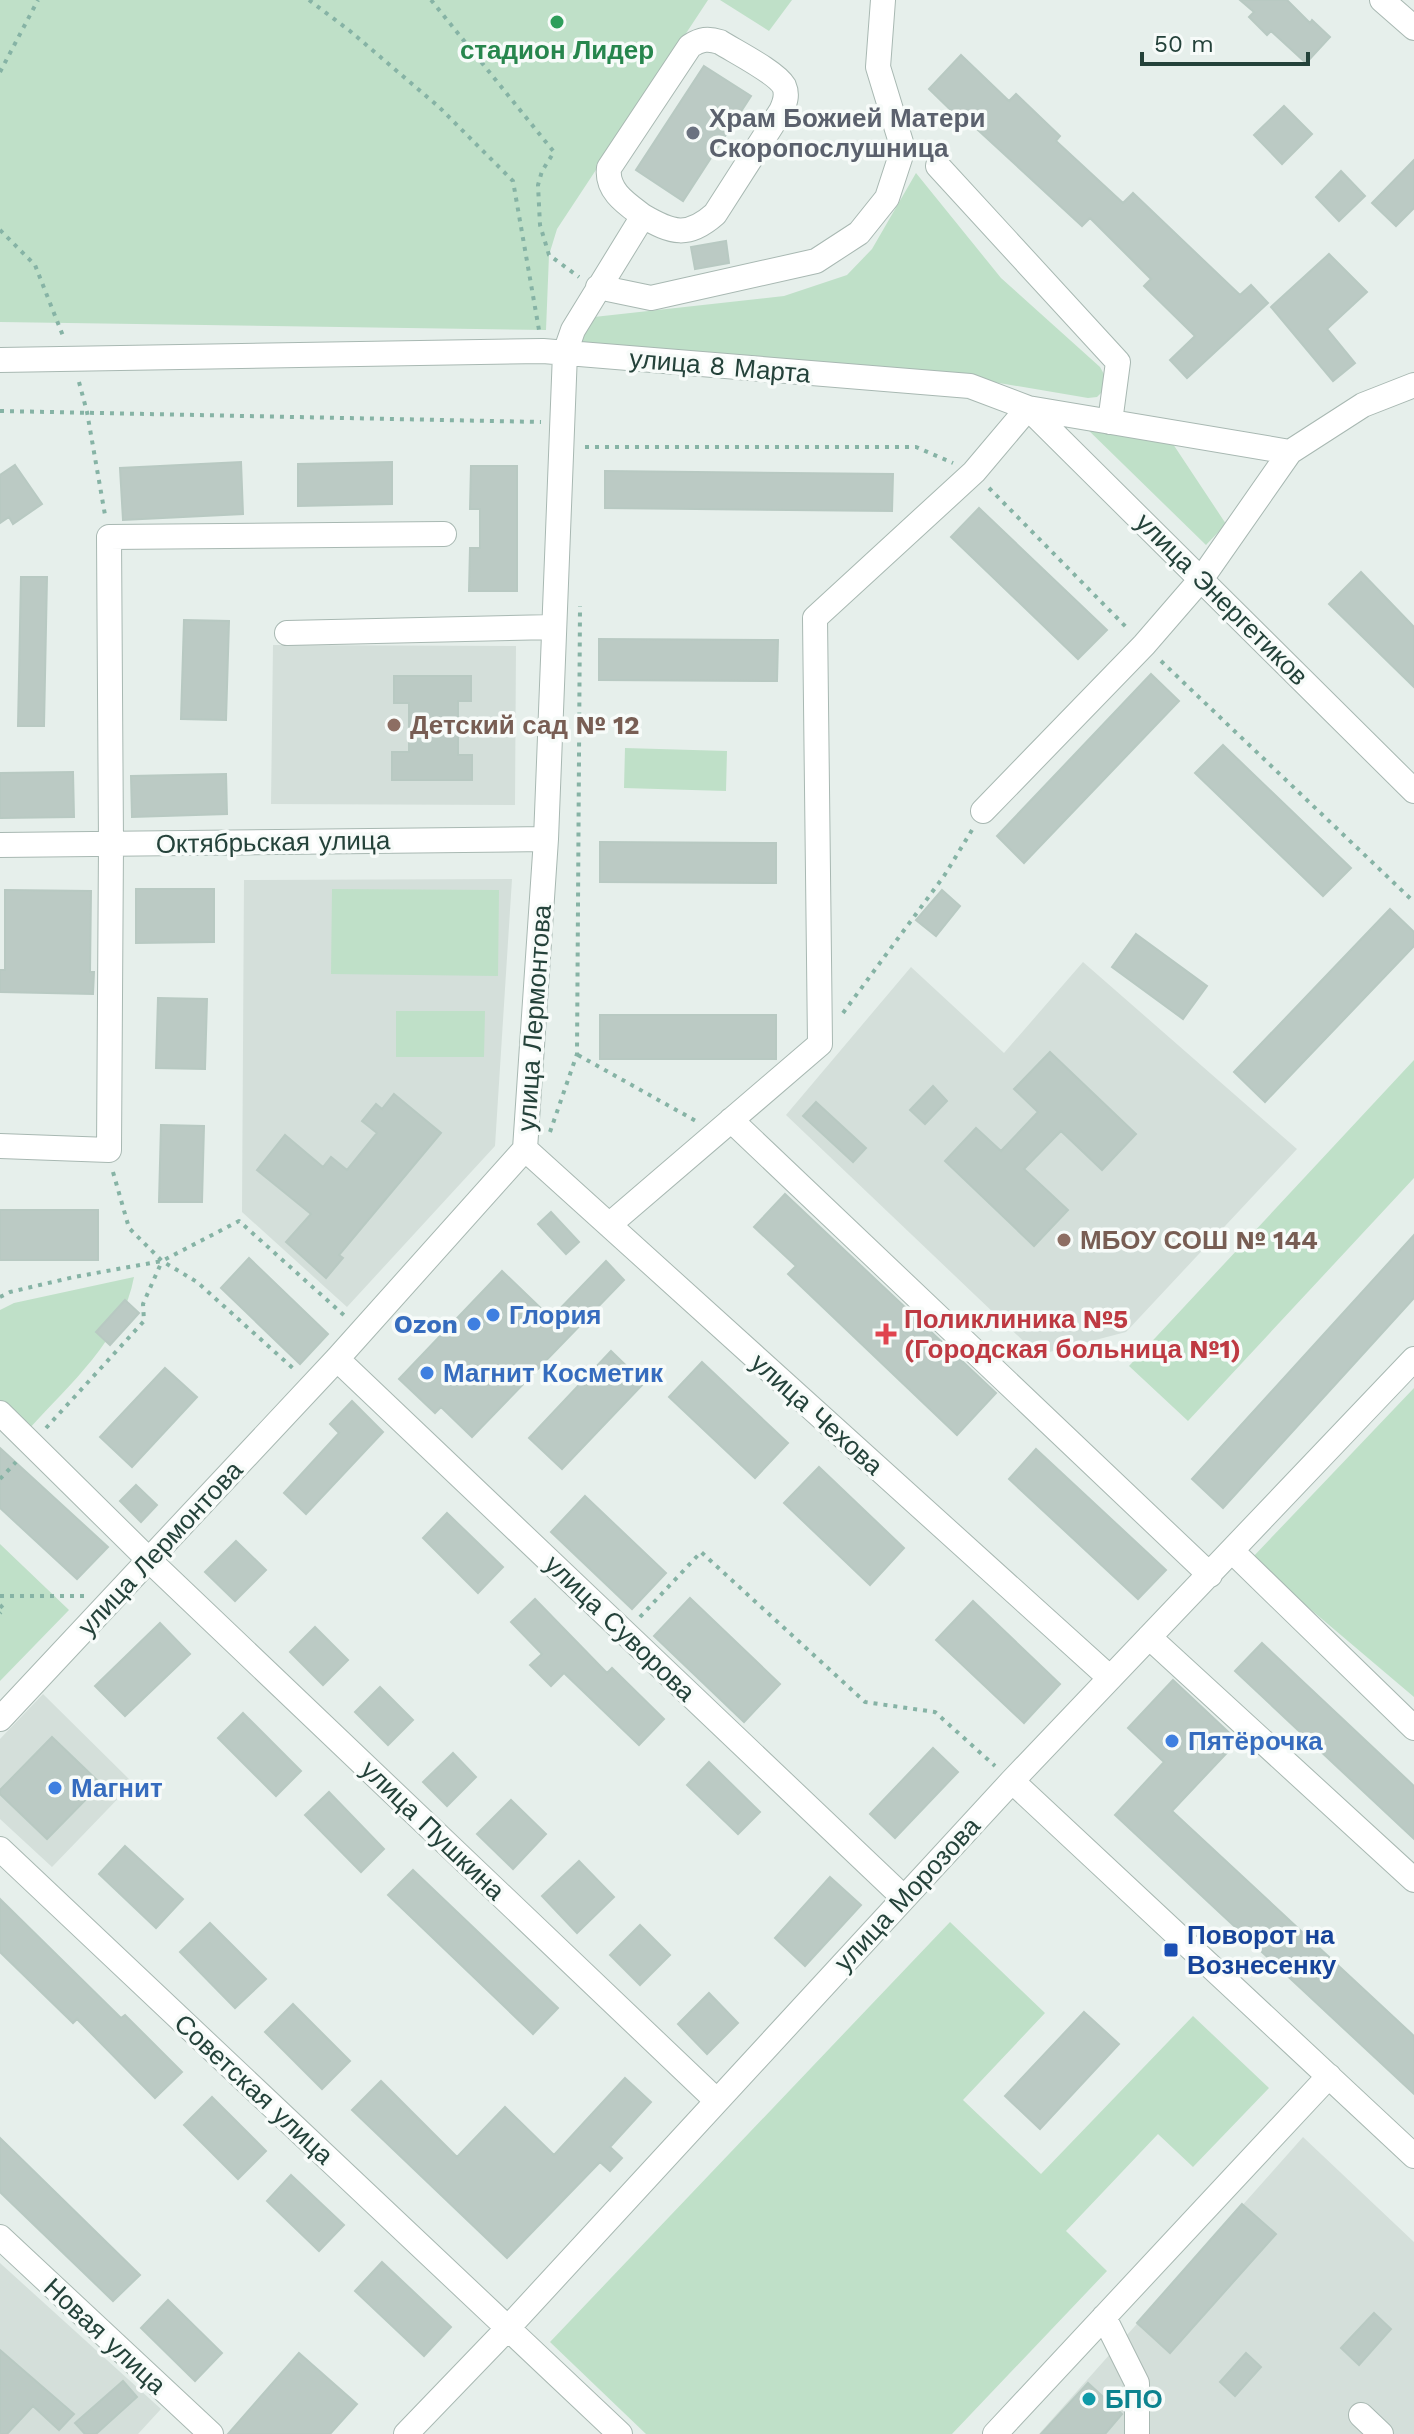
<svg xmlns="http://www.w3.org/2000/svg" width="1414" height="2434" viewBox="0 0 1414 2434" font-family="'Work Sans',sans-serif">
  <style>
    .built { fill: #d4dfda }
    .green { fill: #bfe0c8 }
    .building { fill: #bbcac4; stroke: #b8c9c2; stroke-width: 2 }
    .lines { fill: none; stroke-linecap: round; stroke-linejoin: round }
    .minor-casing { stroke: #a8b8b2; stroke-width: 26 }
    .path { stroke: #86b3a5; stroke-width: 4; stroke-dasharray: 4 6; stroke-linecap: butt }
    .minor { stroke: #fff; stroke-width: 24 }
    .leisure-dot { fill: #2e9e5b; stroke: #f7fbf9; stroke-width: 3 }
    .worship-dot { fill: #6b7280; stroke: #f7fbf9; stroke-width: 3 }
    .education-dot { fill: #8d6e63; stroke: #f7fbf9; stroke-width: 3 }
    .shop-dot { fill: #3f7fe0; stroke: #f7fbf9; stroke-width: 3 }
    .health-dot { fill: #e0444e; stroke: #f7fbf9; stroke-width: 3 }
    .transit-dot { fill: #1a4fb4; stroke: #f7fbf9; stroke-width: 3 }
    .culture-dot { fill: #0f9aa8; stroke: #f7fbf9; stroke-width: 3 }
    .labels { text-anchor: middle; stroke-width: 7; stroke-linejoin: round; paint-order: stroke }
    .leisure-label { font-size: 26px; font-weight: bold; fill: #27864d; stroke: #f7fbf9 }
    .worship-label { font-size: 26px; font-weight: bold; fill: #5b616d; stroke: #f7fbf9; text-anchor: start }
    .street-label { font-size: 26px; fill: #24423a; stroke: #f7fbf9 }
    .education-label { font-size: 26px; font-weight: bold; fill: #785e54; stroke: #f7fbf9; text-anchor: start }
    .shop-label { font-size: 26px; font-weight: bold; fill: #366cbe; stroke: #f7fbf9; text-anchor: start }
    .health-label { font-size: 26px; font-weight: bold; fill: #be3a42; stroke: #f7fbf9; text-anchor: start }
    .transit-label { font-size: 26px; font-weight: bold; fill: #164399; stroke: #f7fbf9; text-anchor: start }
    .culture-label { font-size: 26px; font-weight: bold; fill: #0d838f; stroke: #f7fbf9; text-anchor: start }
  </style>
  <rect width="100%" height="100%" fill="#e6efeb"/>
  <path class="built" d="M273,645l243,1 -1,159 -244,-1z
    M512,879l-17,267 -148,161 -105,-95 2,-332z
    M1083,962l214,187 -171,183 -88,23 -252,-240 125,-148 93,86z
    M43,1694l90,89 -81,84 -52,-48v-80z
    M1303,2137l111,105v192h-375z
    M0,2263l161,146 -23,25h-138z"/>
  <path class="green" d="M0,0h708l-151,229 -8,26 -3,75 -546,-8z
    M720,0h72l-23,31z
    M916,173l85,105 99,89 5,9v13l-8,8 -9,1 -136,-23 -368,-29 -5,-10 15,-19 190,-21 63,-21 25,-26z
    M1082,424l91,20 53,80 -20,21z
    M625,748l102,3 -1,40 -102,-3z
    M332,889l167,1 -1,86 -167,-2z
    M396,1011h89l-1,46h-88z
    M1414,1060v118l-226,243 -59,-55z
    M134,1277c-11,61 -65,108 -105,152l-29,-29v-90l14,-7z
    M1414,1388v309l-163,-138z
    M0,1544l69,66 -69,71z
    M950,1922l95,91 -82,87 78,74 152,-158 76,72 -76,79 -35,-33 -92,97 41,40 -155,163h-306l-96,-92z"/>
  <path class="building" d="M1240,0h47l23,23 2,-3 18,17 -24,26 -35,-32 -4,4 -18,-18 5,-5z
    M961,55l48,46 7,-7 44,42 -4,5 67,62 10,-10 107,102 11,-10 17,18 -81,75 -17,-18 25,-24 -51,-50 7,-7 -61,-61 -8,8 -116,-107 -3,3 -34,-33z
    M704,66l47,30 -68,105 -47,-31z
    M1284,106l28,28 -30,30 -28,-29z
    M1414,160v48l-18,18 -24,-23z
    M1341,171l24,25 -26,25 -23,-24z
    M726,241l3,22 -34,6 -4,-22z
    M1329,254l38,38 -40,37 28,34 -22,18 -62,-74z
    M241,462l2,52 -120,6 -3,-52z
    M392,462v42l-94,2v-42z
    M15,465l27,39 -29,20 -4,-7 -9,6v-48z
    M471,466h46v125h-48l1,-43h10v-39h-10z
    M605,471l288,3 -1,37 -287,-3z
    M979,508l128,122 -29,29 -127,-122z
    M1361,572l53,55v60l-85,-83z
    M21,577h26l-3,149h-26z
    M184,620l45,1 -3,99 -45,-1z
    M599,639l179,1 -1,41 -178,-1z
    M1151,674l28,27 -155,162 -27,-27z
    M394,676h77v25h-13v54h14v25h-80v-28h17v-49h-15z
    M1223,745l128,123 -28,28 -128,-123z
    M73,772l1,45 -74,1v-45z
    M226,774l1,40 -95,3 -1,-41z
    M600,842l176,1v40l-176,-1z
    M136,889h78v53l-78,1z
    M5,890l86,1 -1,81h4l-1,22 -93,-2v-22h5z
    M942,890l18,16 -24,30 -20,-16z
    M1390,909l24,23v14l-149,156 -31,-30z
    M1136,934l71,52 -24,33 -71,-52z
    M158,998l49,1 -2,70 -49,-1z
    M600,1015h176v44h-176z
    M1050,1052l86,82 -34,36 -41,-39 -37,38 44,41 -34,36 -89,-85 31,-33 25,23 37,-39 -24,-23z
    M933,1086l14,15 -22,23 -15,-14z
    M394,1094l47,39 -102,122 4,3 -17,20 -40,-36 25,-28 -54,-44 28,-35 38,32 8,-10 16,13 30,-37 -15,-12 14,-17 6,5z
    M816,1102l50,46 -13,14 -50,-46z
    M161,1125l43,1 -2,76h-43z
    M785,1194l211,199 -39,42 -169,-161 8,-8 -42,-39z
    M0,1210h98v50h-98z
    M551,1212l28,30 -13,12 -28,-30z
    M1414,1235v63l-191,210 -31,-29z
    M249,1258l79,76 -28,30 -79,-76z
    M606,1261l18,19 -152,157 -31,-30 -6,6 -36,-34 103,-108 49,47z
    M125,1300l14,13 -29,32 -14,-13z
    M611,1351l33,32 -82,86 -33,-31z
    M702,1362l86,81 -33,35 -86,-81z
    M165,1368l32,29 -65,70 -32,-30z
    M352,1401l31,31 -77,82 -22,-21 55,-60 -9,-9z
    M0,1448l108,99 -31,32 -77,-71z
    M1036,1449l130,121 -28,29 -129,-120z
    M819,1467l85,81 -34,37 -86,-82z
    M136,1485l21,20 -16,17 -21,-21z
    M585,1496l81,77 -34,36 -81,-77z
    M447,1513l56,54 -25,26 -55,-55z
    M236,1541l30,29 -31,31 -30,-29z
    M690,1598l90,86 -36,38 -90,-86z
    M535,1599l72,74 5,-5 52,51 -25,26 -75,-72 -13,13 -21,-21 12,-11 -31,-32z
    M973,1601l87,83 -36,39 -88,-83z
    M160,1623l30,31 -65,62 -30,-30z
    M315,1627l33,33 -25,25 -33,-33z
    M1262,1643l152,143v53l-179,-168z
    M1173,1680l65,61 -66,70 242,225v58l-299,-279 49,-53 -36,-34z
    M380,1687l33,33 -25,25 -33,-33z
    M243,1713l58,58 -25,25 -58,-58z
    M52,1737l49,47 -54,55 -47,-45v-4z
    M933,1748l25,24 -63,66 -25,-24z
    M453,1753l23,24 -29,29 -24,-24z
    M709,1762l51,50 -22,22 -51,-49z
    M329,1792l55,57 -23,23 -56,-57z
    M511,1800l35,34 -33,35 -36,-35z
    M125,1846l58,53 -27,29 -57,-54z
    M579,1861l35,36 -37,36 -35,-37z
    M413,1870l145,138 -25,26 -145,-139z
    M830,1877l31,28 -56,61 -30,-28z
    M0,1899l121,119 4,-3 57,57 -27,26 -78,-79 -4,4 -73,-71z
    M210,1923l56,56 -31,29 -55,-56z
    M640,1925l30,30 -30,30 -30,-30z
    M709,1993l29,30 -31,31 -29,-30z
    M293,2004l57,57 -28,28 -57,-57z
    M1084,2012l35,32 -79,85 -35,-33z
    M625,2078l26,24 -41,45 12,11 -12,13 -10,-9 -93,96 -155,-148 29,-29 76,76 48,-50 49,48z
    M212,2097l54,54 -28,28 -54,-54z
    M0,2138l140,137 -27,26 -113,-109z
    M291,2175l53,50 -25,26 -52,-50z
    M1242,2204l34,30 -106,119 -33,-30z
    M382,2262l69,65 -27,29 -69,-65z
    M168,2300l54,53 -27,28 -54,-53z
    M1374,2313l17,16 -32,36 -18,-17z
    M0,2350l74,64 -15,16 -26,-24 -26,28h-7z
    M299,2353l58,51 -27,30h-102z
    M1246,2353l15,14 -26,29 -15,-14z
    M123,2381l14,16 -41,37h-11l-10,-11z
    M1088,2383l34,31 -17,20h-64z"/>
  <g class="lines">
    <defs>
      <path id="minor" d="M1382,0l32,28
        M938,166l180,196 -8,60
        M598,287l53,11 165,-37 43,-28 28,-35 16,-49 -25,-82 5,-67
        M0,360l543,-9 427,35 58,22 262,44 73,-47 51,-20
        M287,633l267,-6
        M983,811l161,-166 58,-67 88,-126
        M0,845l546,-6
        M731,1120l479,455
        M0,1146l109,4 2,-306 -2,-307 335,-3
        M525,1149l585,529
        M609,1225l211,-181 -5,-426 159,-146 54,-64 386,383
        M337,1359l566,538
        M0,1413l149,147 568,541
        M1232,1551l182,177
        M1149,1637l265,243
        M0,1719l337,-360 188,-210 21,-310 19,-486 8,-23 70,-114c29,17 45,22 72,-2l66,-103c4,-8 7,-16 3,-25 -8,-14 -50,-35 -64,-44 -12,-4 -19,-3 -30,4l-81,122c-3,23 18,36 34,48
        M1012,1781l402,375
        M0,1849l620,585
        M0,2237l211,197
        M1104,2317l33,66v51
        M1361,2415l20,19
        M406,2434l101,-105 505,-548 402,-422
        M995,2434l334,-358"/>
    </defs>
    <use href="#minor" class="minor-casing"/>
    <path class="path" d="M309,0l41,31 89,76 74,74 26,149
      M431,0l123,152 -12,19 -4,14 2,40 9,30 30,22
      M0,72l38,-72
      M0,230l35,35 28,71
      M79,382l8,30 18,103
      M0,411l541,11
      M585,447h331l37,16
      M989,488l140,142
      M1161,661l253,241
      M843,1013l101,-137 28,-46
      M578,1055l118,66
      M550,1132l27,-78 3,-448
      M113,1172l16,56 33,33 35,21 99,89
      M0,1297l10,-5 64,-15 88,-16 77,-40 107,96
      M46,1428l98,-107 -1,-17 19,-43
      M0,1479l16,-17
      M0,1596h86
      M0,1605l4,4 -4,4
      M640,1617l61,-65 164,150 70,10 60,54"/>
    <use href="#minor" class="minor"/>
  </g>
  <circle class="leisure-dot" cx="557" cy="22" r="8"/>
  <circle class="worship-dot" cx="693" cy="133" r="8"/>
  <g class="education-dot">
    <circle cx="394" cy="725" r="8"/>
    <circle cx="1064" cy="1240" r="8"/>
  </g>
  <g class="shop-dot">
    <circle cx="493" cy="1315" r="8"/>
    <circle cx="474" cy="1324" r="8"/>
    <circle cx="427" cy="1373" r="8"/>
    <circle cx="1172" cy="1741" r="8"/>
    <circle cx="55" cy="1788" r="8"/>
  </g>
  <path class="health-dot" d="M882 1322h8v8h8v8h-8v8h-8v-8h-8v-8h8z"/>
  <rect class="transit-dot" x="1163" y="1942" width="16" height="16" rx="4"/>
  <circle class="culture-dot" cx="1089" cy="2399" r="8"/>
  <g class="labels">
    <g class="leisure-label">
      <text x="557" y="59">стадион Лидер</text>
    </g>
    <g class="worship-label">
      <text x="709" y="127">Храм Божией Матери<tspan x="709" dy="30">Скоропослушница</tspan></text>
    </g>
    <g class="street-label">
      <text transform="translate(720 366) rotate(5)" y="9">улица 8 Марта</text>
      <text transform="translate(1222 599) rotate(45)" y="9">улица Энергетиков</text>
      <text transform="translate(273 842) rotate(-1)" y="9">Октябрьская улица</text>
      <text transform="translate(534 1018) rotate(-86)" y="9">улица Лермонтова</text>
      <text transform="translate(817 1414) rotate(42)" y="9">улица Чехова</text>
      <text transform="translate(160 1548) rotate(-47)" y="9">улица Лермонтова</text>
      <text transform="translate(620 1628) rotate(44)" y="9">улица Суворова</text>
      <text transform="translate(433 1830) rotate(44)" y="9">улица Пушкина</text>
      <text transform="translate(907 1894) rotate(-47)" y="9">улица Морозова</text>
      <text transform="translate(254 2089) rotate(43)" y="9">Советская улица</text>
      <text transform="translate(105 2336) rotate(43)" y="9">Новая улица</text>
    </g>
    <g class="education-label">
      <text x="410" y="734">Детский сад № 12</text>
      <text x="1080" y="1249">МБОУ СОШ № 144</text>
    </g>
    <g class="shop-label">
      <text x="509" y="1324">Глория</text>
      <text x="458" y="1333" text-anchor="end">Ozon</text>
      <text x="443" y="1382">Магнит Косметик</text>
      <text x="1188" y="1750">Пятёрочка</text>
      <text x="71" y="1797">Магнит</text>
    </g>
    <g class="health-label">
      <text x="904" y="1328">Поликлиника №5<tspan x="904" dy="30">(Городская больница №1)</tspan></text>
    </g>
    <g class="transit-label">
      <text x="1187" y="1944">Поворот на<tspan x="1187" dy="30">Вознесенку</tspan></text>
    </g>
    <g class="culture-label">
      <text x="1105" y="2408">БПО</text>
    </g>
  </g>
  <path d="M1142 52v12h166v-12" fill="none" stroke="#24423a" stroke-width="4"/>
  <text x="1154" y="52" font-size="24" fill="#24423a" stroke="#f7fbf9" stroke-width="6" paint-order="stroke">50 m</text>
</svg>
